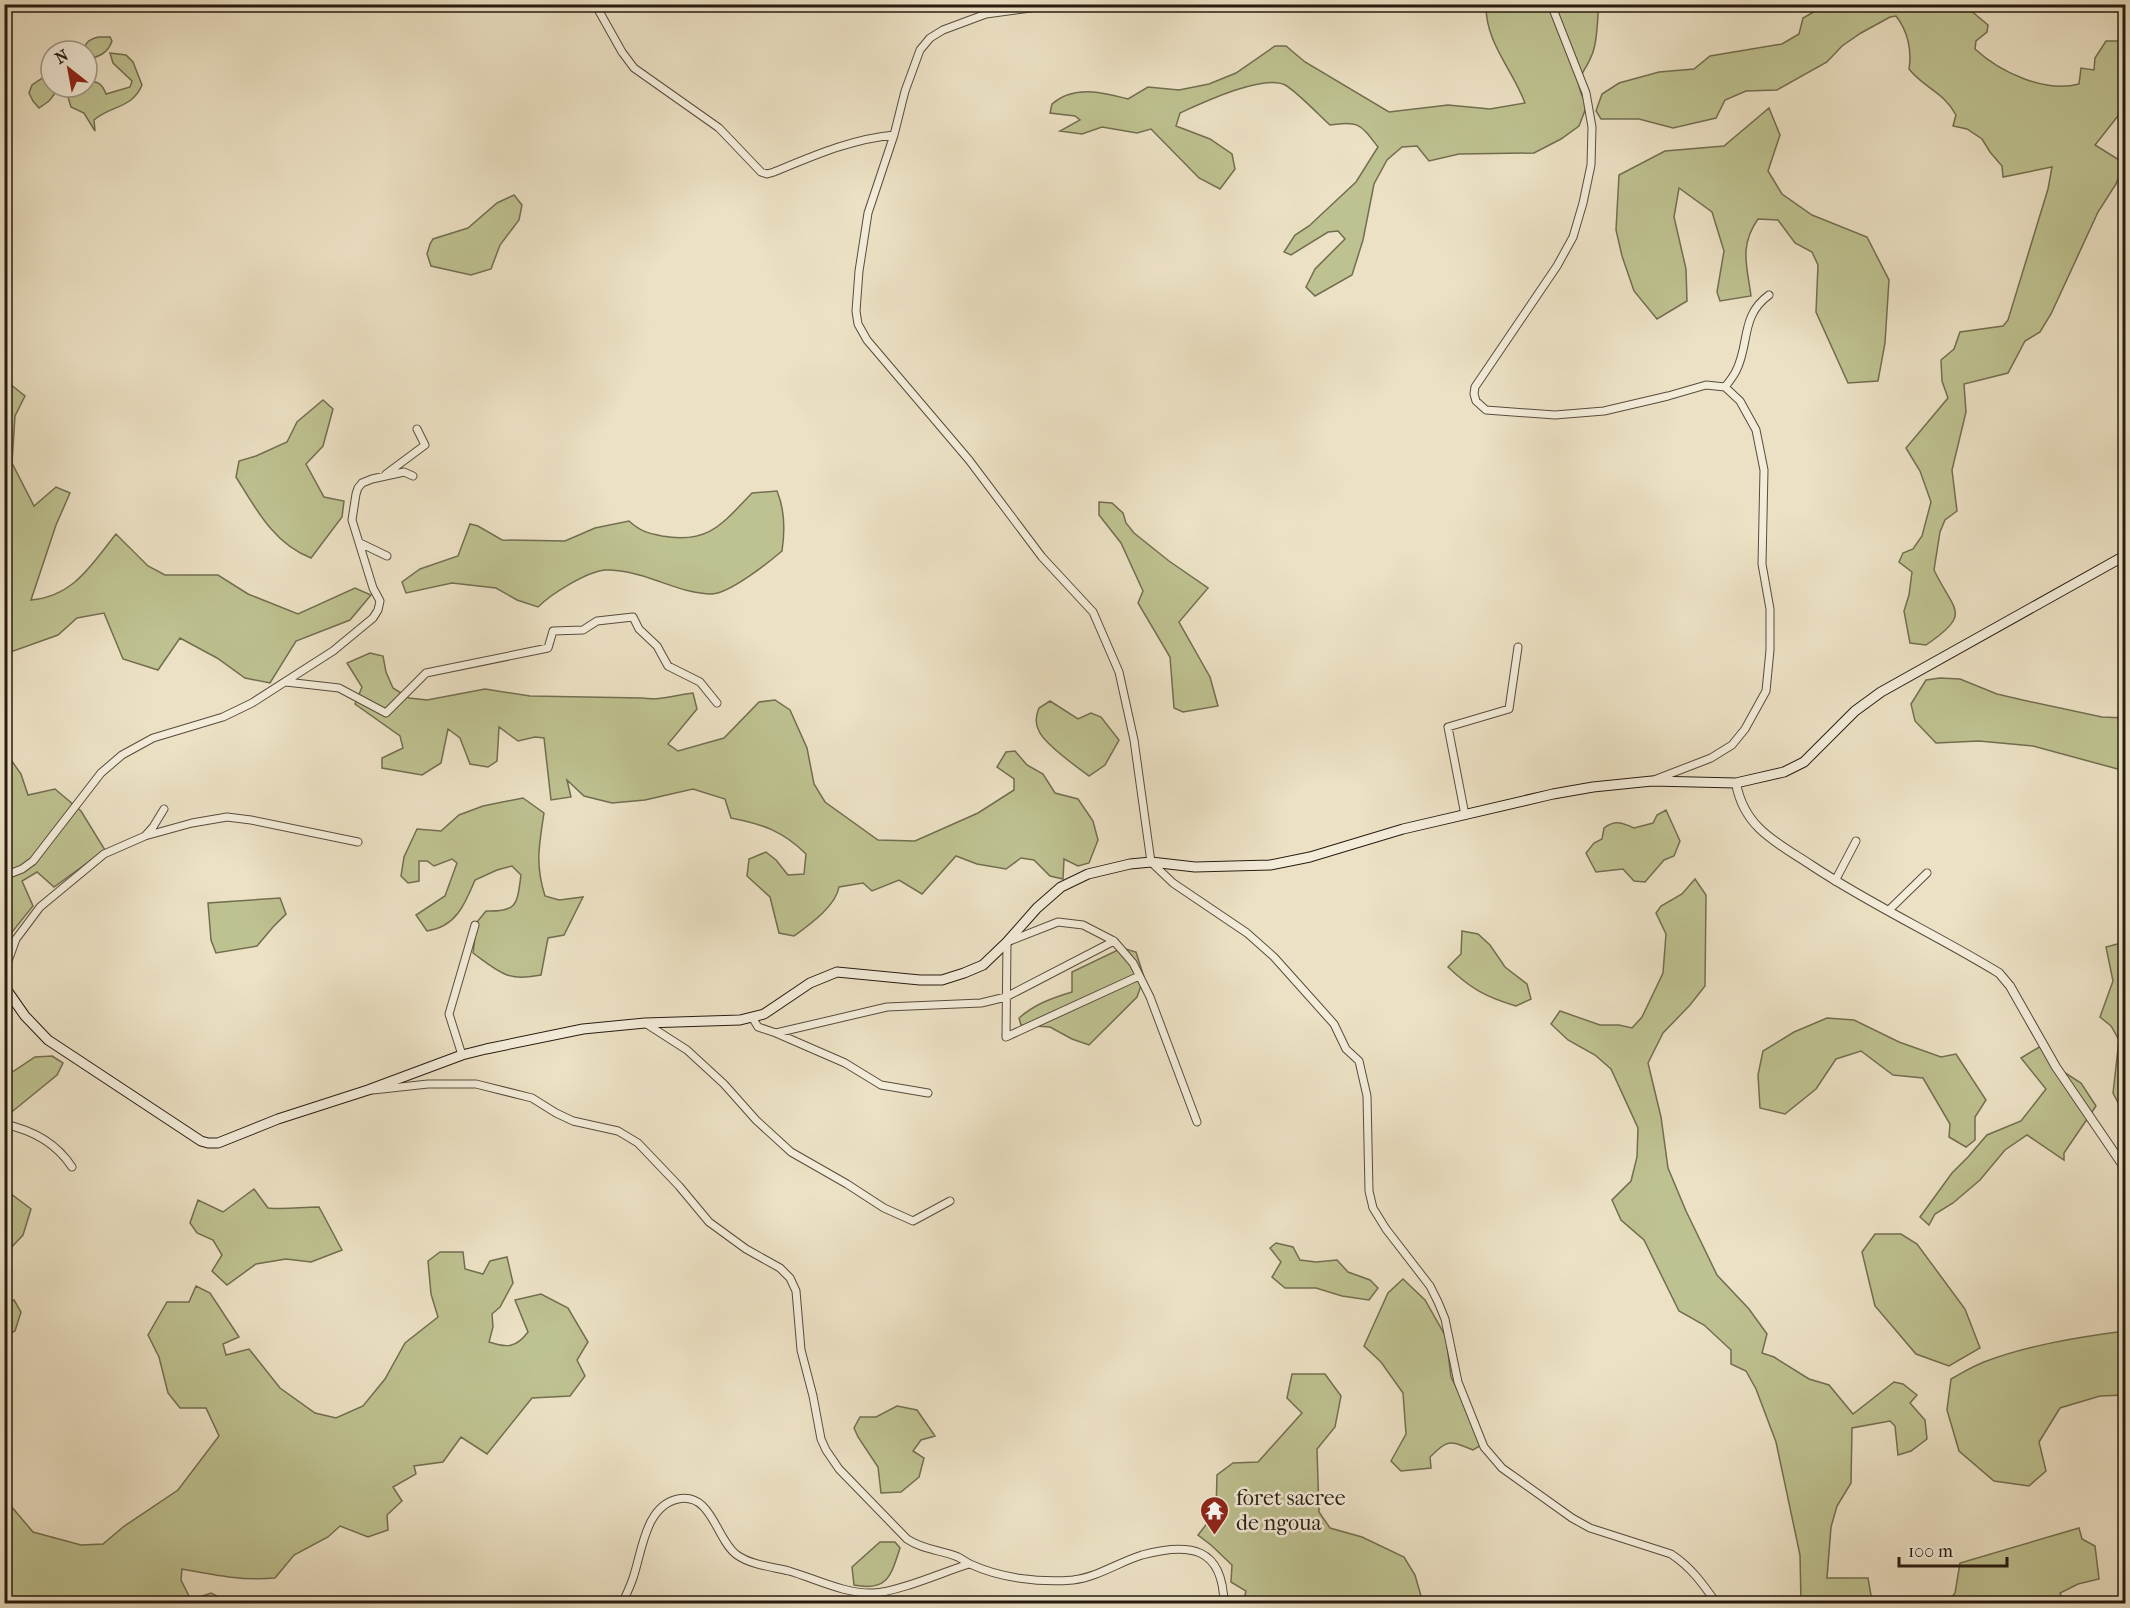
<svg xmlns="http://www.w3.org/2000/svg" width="2130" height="1608" viewBox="0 0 2130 1608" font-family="'IM FELL French Canon',serif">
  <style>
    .green { fill: #bec190; stroke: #726e50; stroke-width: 1.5 }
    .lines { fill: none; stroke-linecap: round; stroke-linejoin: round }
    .stream { stroke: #6b7c75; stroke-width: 2 }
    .minor-casing { stroke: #584c3d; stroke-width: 9 }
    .tertiary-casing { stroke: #584c3d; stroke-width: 10 }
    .secondary-casing { stroke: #271b10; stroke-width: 11 }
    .minor { stroke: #f3ecd9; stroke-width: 7 }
    .tertiary { stroke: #f3ecd9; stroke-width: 8 }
    .secondary { stroke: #f3ecd9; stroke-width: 9 }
    .labels { text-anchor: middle; stroke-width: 5; stroke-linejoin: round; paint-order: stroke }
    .poi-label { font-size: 22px; fill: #271b10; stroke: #f3ecd9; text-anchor: start }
  </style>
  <rect width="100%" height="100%" fill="#ece1c4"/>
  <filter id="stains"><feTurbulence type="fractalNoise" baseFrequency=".00333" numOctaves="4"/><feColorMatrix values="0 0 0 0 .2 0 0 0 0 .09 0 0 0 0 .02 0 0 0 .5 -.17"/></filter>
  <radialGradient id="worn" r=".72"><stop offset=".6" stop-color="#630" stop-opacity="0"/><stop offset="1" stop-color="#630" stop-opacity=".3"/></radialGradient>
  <path class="green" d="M1486,5h113c-2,14 -1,33 -6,47 -9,26 -23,24 -6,53l-8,21 -18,13 -27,14 -75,1 -30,7 -12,-15 -15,1 -15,13 -13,24 -11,56 -11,35 -37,21 -9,-9 9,-18 30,-30 -7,-8 -10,1 -37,23 -7,-3 11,-17 14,-9 47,-44 22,-35c-17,-22 -19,-27 -48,-22 -10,-9 -35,-35 -45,-40 -22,-11 -83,18 -105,28l-4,13 34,13 22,15 3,15 -15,20 -21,-11 -48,-49 -14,4 -35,-6 -20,7 -22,-3 20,-11 -5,-4 -25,-3 2,-9c22,-19 50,-12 76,-5l20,-12 31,3 30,-6 27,-11 39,-27h11l19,16 84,50 59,-7 42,4 35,-6c-12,-33 -40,-61 -39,-98z
    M1838,5h126l24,20 -1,7 -11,9 -1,8c25,23 69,44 104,35l2,-16 13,2 1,-12 11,-17h16l3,-2v68l-30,38 29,18 -8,21 -18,28 -47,102 -11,18 -15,9 -17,32 -44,11 2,28 -14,58 5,41 -12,9 -5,12 -6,38c20,42 39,43 -8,75l-16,-2 -6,-32 5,-16 3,-23 -13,-10 4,-9 10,-4 9,-13 9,-34 -11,-31 -14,-23 42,-50 -6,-17 -1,-21 13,-11 6,-17 43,-6 5,-6 40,-131 4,-22 -49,10 -1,-11 -12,-14 -8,-13 -15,-10 -14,-3 3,-11c-13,-24 -31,-26 -47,-46 3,-18 -1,-38 -13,-53l-6,1 -29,16 -19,13 -15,16 -50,28 -31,1 -21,9 -9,18 -43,10 -34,-9h-38l-5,-8 6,-17 17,-11 40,-11 35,-3 16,-13 72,-12 17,-10 4,-16 14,-8z
    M99,37h11l2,4c-4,12 -13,16 -25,18v-8h-4c3,-9 6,-12 16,-14z
    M110,53l16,2 7,7 9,23c-10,24 -31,20 -48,35l1,11 -11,-18 -13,-6 -6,-20h22v-7c11,2 15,3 19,14l24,-7 2,-6 -19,-18z
    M47,75l4,3v9h5v5l-7,9 -10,7 -6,-7 -4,-8 3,-8z
    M1769,108l11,27 -12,36 14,23 30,21 55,22 22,43 -4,63 -7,38 -30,2 -32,-71 2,-47 -6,-13 -17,-9 -17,-23 -20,-1c-19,27 -11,47 -7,77l-31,5 -3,-9 7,-41 -12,-39 -33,-24 -5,29 12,52 1,32 -30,18 -23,-28 -12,-35 -6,-26 3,-55 46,-24 59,-5z
    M514,195l8,10 -3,15 -19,25 -9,24 -20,6 -40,-9 -4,-12 3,-10 3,-5 35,-11 29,-25z
    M5,380l20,16 -10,20 -3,47 22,43 22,-19 14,6 -14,32 -25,75c43,-4 60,-35 85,-66l32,32 17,9h53l30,19 50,20 57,-26 16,7 -21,25 -54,21 -26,42 -25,-5 -28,-20 -37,-20 -22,32 -35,-11 -19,-46 -27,5 -19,17 -53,19z
    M323,400l10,9 -10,37 -17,18 18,33 20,4 -2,16 -31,41c-37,-14 -55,-49 -75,-81l3,-16 17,-5 31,-14 10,-20z
    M777,491c8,19 8,40 5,60 -14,12 -52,42 -70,43 -20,0 -39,-8 -57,-14 -13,-5 -36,-11 -50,-10 -19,2 -54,24 -67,37l-21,-7 -21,-12 -44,-5 -46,10 -4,-11 18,-13 38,-13 12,-32 8,2 24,14 63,1 30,-13 34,-7c11,10 18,12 33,15 47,8 60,-12 90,-43z
    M1099,502l13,1 11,10 3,10 8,10 35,28 39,27 -29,34 31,55 8,29 -35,6 -9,-4 -4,-51 -32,-54 5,-12 -22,-48 -22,-28z
    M370,653l13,3 3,16 7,16 16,10 18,2 58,-11 45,7 112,2c17,3 33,-3 51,-5l4,16 -29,35 10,7 46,-13 35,-36 16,-2 15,10 17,38 7,36 11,18 53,38 37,1 63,-28 36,-23v-11l-17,-12 9,-15 9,-1 12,14 16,9 12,19 23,6 15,22 5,19 -9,23 -11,3 -14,-7 -1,20 -13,-3 -16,-16 -13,-2 -15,11 -29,-5 -21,-8 -34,38 -23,-14 -27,11 -9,-8 -24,4c-3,19 -30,38 -45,49l-15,-3 -9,-36 -23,-21 2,-17 17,-7 10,8 12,15 16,-1 2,-20c-23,-23 -44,-30 -75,-36l-6,-19 -32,-10 -48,11 -33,3 -28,-7 -17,-16 4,17 -20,3 -7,-62 -9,-1 -17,4 -19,-14 -2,34 -9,6 -18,-3 -10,-26 -12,-9 -7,34 -19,12 -40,-7v-10l21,-10 -3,-12 -45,-32 7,-17 -15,-24z
    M1940,678l20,1 37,15 30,7 75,16 23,1v53l-92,-25 -54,-5 -43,2 -21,-22 -4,-17 15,-24z
    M1050,701l28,18 13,-6 10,4 18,23 -14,25 -16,11c-12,-9 -45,-32 -50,-45 -4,-7 -3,-16 0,-23z
    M4,750l17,24 7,21 27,-6 26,22 24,39 -51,37 -17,-15 -15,9 11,25 -28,35z
    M523,798l21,15c-5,33 -9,51 1,83l14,4 24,-3 -19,38 -16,3 -7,37c-34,7 -42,-3 -68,-22l4,-31 9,-11c32,1 31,-7 35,-36l-9,-9 -15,4 -22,10c-10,24 -19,47 -48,51l-11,-16 29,-19 12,-33 -5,-4 -18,7 -7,-5h-8v20l-11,2 -7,-7 3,-19 13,-28 24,2 18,-16 24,-9z
    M1666,810l14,31 -6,15 -10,4 -19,22 -11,-1 -11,-12 -27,3 -10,-19 8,-10 8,-4 2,-11c11,-9 19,-5 30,0l19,-5 4,-8z
    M1695,879l11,16 -1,91 -15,19 -27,28 -15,30 13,54 7,51 18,43 31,64 32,34 18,25 -5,19 12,4 35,22 20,6 24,29 41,-32 9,2 14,11 -7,8 15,17 2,19 -16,12 -13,4 -3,-29 -5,-5 -38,7 -1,55 -14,23 -6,21 -4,51h41l4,23 -11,3 -60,-1 -1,-48 -24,-113 -20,-53 -10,-18 -15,-7v-14l-27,-25 -25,-14 -35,-71 -23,-20 -9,-20 19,-19 6,-24 1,-29 -27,-59 -16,-14 -27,-15 -17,-16 9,-13 40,14h19l13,3 10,-11 21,-44 3,-39 -10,-21 5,-7 21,-12z
    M280,898l6,16 -13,13 -16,19 -41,7 -5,-13 -3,-37z
    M1462,931l16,3 12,11 15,22 22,17 4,15 -15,7c-30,-9 -45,-17 -68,-39l13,-13z
    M2125,942l1,162 -6,2 -7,-13 6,-53 -8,-14 -11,-9 13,-36 -7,-34z
    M1122,948l14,4 8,25 -7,20 -48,48 -17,-6 -22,-12 -29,-2 -2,-7c16,-14 33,-20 53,-26v-20z
    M1827,1018l27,2 45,22 42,15 15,-3 30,46 -11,17v23l-9,7 -17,-10 1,-13 -27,-46 -30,-3 -32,-24 -25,8 -20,30 -31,25 -25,-6 -2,-33 5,-24 31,-19z
    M2041,1046l15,21 25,16 15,23 -32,47v7l-37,-25 -22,15 -25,30 -27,23 -18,11 -6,11 -9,-8 32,-44 16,-16 19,-22 34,-14 25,-32 -25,-31z
    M52,1056l11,7 -6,12 -49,40 -3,-4v-34l30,-20z
    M254,1189l14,19c17,2 33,-1 51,-1l23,43 -31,12 -25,-3 -30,5 -29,21 -15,-14 10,-16 -9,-15 -16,-7 -7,-10 8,-23 25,12z
    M5,1192l6,2 20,15 -8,26 -18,19z
    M1875,1234h26l16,10 48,65 15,39 -31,18 -33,-12 -41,-48 -13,-54z
    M1276,1243l17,4 7,13 16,2 21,-2 11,12 22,8 8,8 -9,12 -27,-4 -26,-8h-31l-13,-11 9,-15 -11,-14z
    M440,1252h23l2,17 18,5 7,-13 17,-4 6,26 -13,24 -8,7 1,13 -4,15c18,6 27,6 39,-10l-13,-32 26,-6 27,14 20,34 -11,18 8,16 -15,20 -38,2 -45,56 -26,-17 -18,25 -29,4 2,8 -23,13 9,14 -15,14 1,15 -20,7 -28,-11 -12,11 -34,18 -19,23c-32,3 -61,-3 -93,-9l-1,11 10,20 20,-7 12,6 3,4h-221v-104l28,33 48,13 22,-1 20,-17 55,-37 41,-54 -13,-28h-26l-12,-15 -9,-36 -11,-22 19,-33h22l7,-16 14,7 29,44 -16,7 3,11 23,-6 31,39 35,25 21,5 27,-12 22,-27 20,-36 33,-26 -7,-23 -3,-33z
    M1403,1279l22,21 21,37 5,40 17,33 15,34 -10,6c-25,-10 -24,-11 -43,7l1,11 -30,3 -10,-10 15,-27 -3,-41 -22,-31 -17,-16 24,-53z
    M14,1300l7,12 -6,19 -10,5v-32z
    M2125,1331v64l-25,1 -40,12 -21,34 7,29 -17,15 -35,-5 -35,-30 -12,-41 4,-31c11,-6 22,-13 33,-17 45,-17 95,-25 141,-31z
    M1292,1374h33l16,22 -6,31 -18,22 2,63 11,16 32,9 42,20 11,18 8,28 -78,1 -5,-5 -24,2 -7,3 -66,-1 3,-12 -15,-9 1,-17 -21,-20 -13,-10 18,-23 1,-37 16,-12 25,-1 44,-49 -15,-15z
    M897,1406l20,4 18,26 -14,4 -8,11 11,7 -5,19 -18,15 -20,1 -3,-26 -20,-30 -4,-9 6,-11h16z
    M2079,1528l3,11 13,7 4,33 -21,5 -18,9 5,10h-118l8,-10 5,-30z
    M880,1542h15l5,6c-9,27 -12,44 -46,37l-2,-18z
    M2125,1593v10h-24z"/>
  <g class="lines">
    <path class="stream" d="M4,397l5,13 -5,2
      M4,455c5,29 12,59 0,87"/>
    <defs>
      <path id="minor" d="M595,4l27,48 12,16 85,60 42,44 6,2 7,-2c39,-16 77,-33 120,-37
        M1117,4l-72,2 -59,8 -43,16 -13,8 -10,12 -15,41 -11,44 -26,78 -9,58 -3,40 2,13 9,16 102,120 73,97 51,55 26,60 15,68 17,122 22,21 74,50 27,24 60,67 12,25 13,12 8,35 2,95 4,17 13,21 44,57 8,16 7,17 13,63 26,65 18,21 70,50 18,10 81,26c20,13 32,30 46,50
        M1551,4l35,89 6,34 -1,38 -8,38 -10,34 -16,29 -82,121 -1,7 2,7 10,9 69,5 49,-4 64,-15 38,-11 19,2 15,14 16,29 8,40 -2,94 8,45v41l-4,41 -21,38 -13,16 -21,13 -57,22
        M1725,387c4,-5 8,-10 11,-16 14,-27 4,-55 33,-76
        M386,474l39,-29 -8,-16
        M360,543l27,13
        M286,682l53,6 47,25 40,-40 122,-25 5,-17 30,-1 14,-9 36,-4 6,12 18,17 11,20 32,16 17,21
        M1465,815l-17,-88 61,-18 9,-62
        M145,836l47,-13 35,-6 24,3 107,22
        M4,876l18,-7 11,-8 68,-88 21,-18 31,-17 70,-21 29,-14 81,-52 40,-33 5,-8 2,-9 -7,-13 -21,-68 4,-26 2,-6 4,-5 10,-4 32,-7 9,4
        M1835,881l21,-40
        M1889,910l38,-37
        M4,972l12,-33 24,-32 64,-53 41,-18 8,-9 11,-18
        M1139,976l-133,61 1,-95 51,-20 25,3 31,16 19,22 17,34 47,125
        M752,1017l6,10 18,6 111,-26 94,-4 25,-6 108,-56
        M645,1023l42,27 37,34 32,36 35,32 56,32 37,24 29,13 37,-20
        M776,1033l69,30 36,22 47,8
        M462,1055l-13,-41 26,-89
        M373,1090l55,-6h48l56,14 24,15 17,8 45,10 20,12 41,43 30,36 37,27 34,19 10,10 6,13 5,59 12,46 8,43 5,11 13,19 68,70c16,11 34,11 51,18 4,2 8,5 12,7 30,14 70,19 103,16 25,-3 46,-18 69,-25 48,-13 81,-8 82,49
        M4,1124c28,6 53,20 68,43
        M622,1604c4,-9 8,-17 11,-26 9,-26 12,-72 45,-79 34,-7 38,41 59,56 14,10 36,12 52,16 27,8 56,23 84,22 25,-1 70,-21 96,-29"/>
      <path id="tertiary" d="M1736,783c3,17 10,32 23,45 15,15 34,25 52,37 60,40 126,70 188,108l11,13 46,81 70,103"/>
      <path id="secondary" d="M4,986l21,30 23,24 153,101 7,2h10l60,-24 90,-29 94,-35 24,-6 97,-20 62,-6 95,-3 24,-6 46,-31 27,-11 83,8h22l22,-7 19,-8 24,-23 30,-34 24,-21 27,-13 42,-10 21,-2 44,5 75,-2 40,-8 93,-28 150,-35 40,-7 59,-6 84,2 48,-11 20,-10 51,-51 26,-19 245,-137"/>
    </defs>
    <use href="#minor" class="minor-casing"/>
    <use href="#tertiary" class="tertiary-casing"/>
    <use href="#secondary" class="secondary-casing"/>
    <use href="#minor" class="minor"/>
    <use href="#tertiary" class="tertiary"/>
    <use href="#secondary" class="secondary"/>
  </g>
  <defs>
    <symbol id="temple-pin" viewBox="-11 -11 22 30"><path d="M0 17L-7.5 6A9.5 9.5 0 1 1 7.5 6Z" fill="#8f2418" stroke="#f3ecd9"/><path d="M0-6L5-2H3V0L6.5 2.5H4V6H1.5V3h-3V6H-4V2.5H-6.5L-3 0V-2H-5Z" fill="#fff"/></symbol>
  </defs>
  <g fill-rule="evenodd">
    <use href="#temple-pin" x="1198" y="1494" width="33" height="45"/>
  </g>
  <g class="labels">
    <g class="poi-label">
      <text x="1236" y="1505">foret sacree<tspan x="1236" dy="25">de ngoua</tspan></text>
    </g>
  </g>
  <rect width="2130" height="1608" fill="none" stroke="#ece1c4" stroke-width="24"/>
  <rect x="6" y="6" width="2118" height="1596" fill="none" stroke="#271b10" stroke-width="3"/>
  <rect x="12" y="12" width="2106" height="1584" fill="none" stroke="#271b10" stroke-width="1.5"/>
  <g transform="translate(69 69) rotate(329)"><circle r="28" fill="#f3ecd9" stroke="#a19889" stroke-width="1.5"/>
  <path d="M0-4.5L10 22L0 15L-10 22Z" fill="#8f2418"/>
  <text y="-9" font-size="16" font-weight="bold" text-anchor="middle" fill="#271b10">N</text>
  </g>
  <path d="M1899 1557v9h108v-9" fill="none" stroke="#271b10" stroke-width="3"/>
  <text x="1908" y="1557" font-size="18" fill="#271b10" stroke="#f3ecd9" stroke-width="4.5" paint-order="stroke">100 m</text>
  <rect width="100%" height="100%" filter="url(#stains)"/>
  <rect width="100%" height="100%" fill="url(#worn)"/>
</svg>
